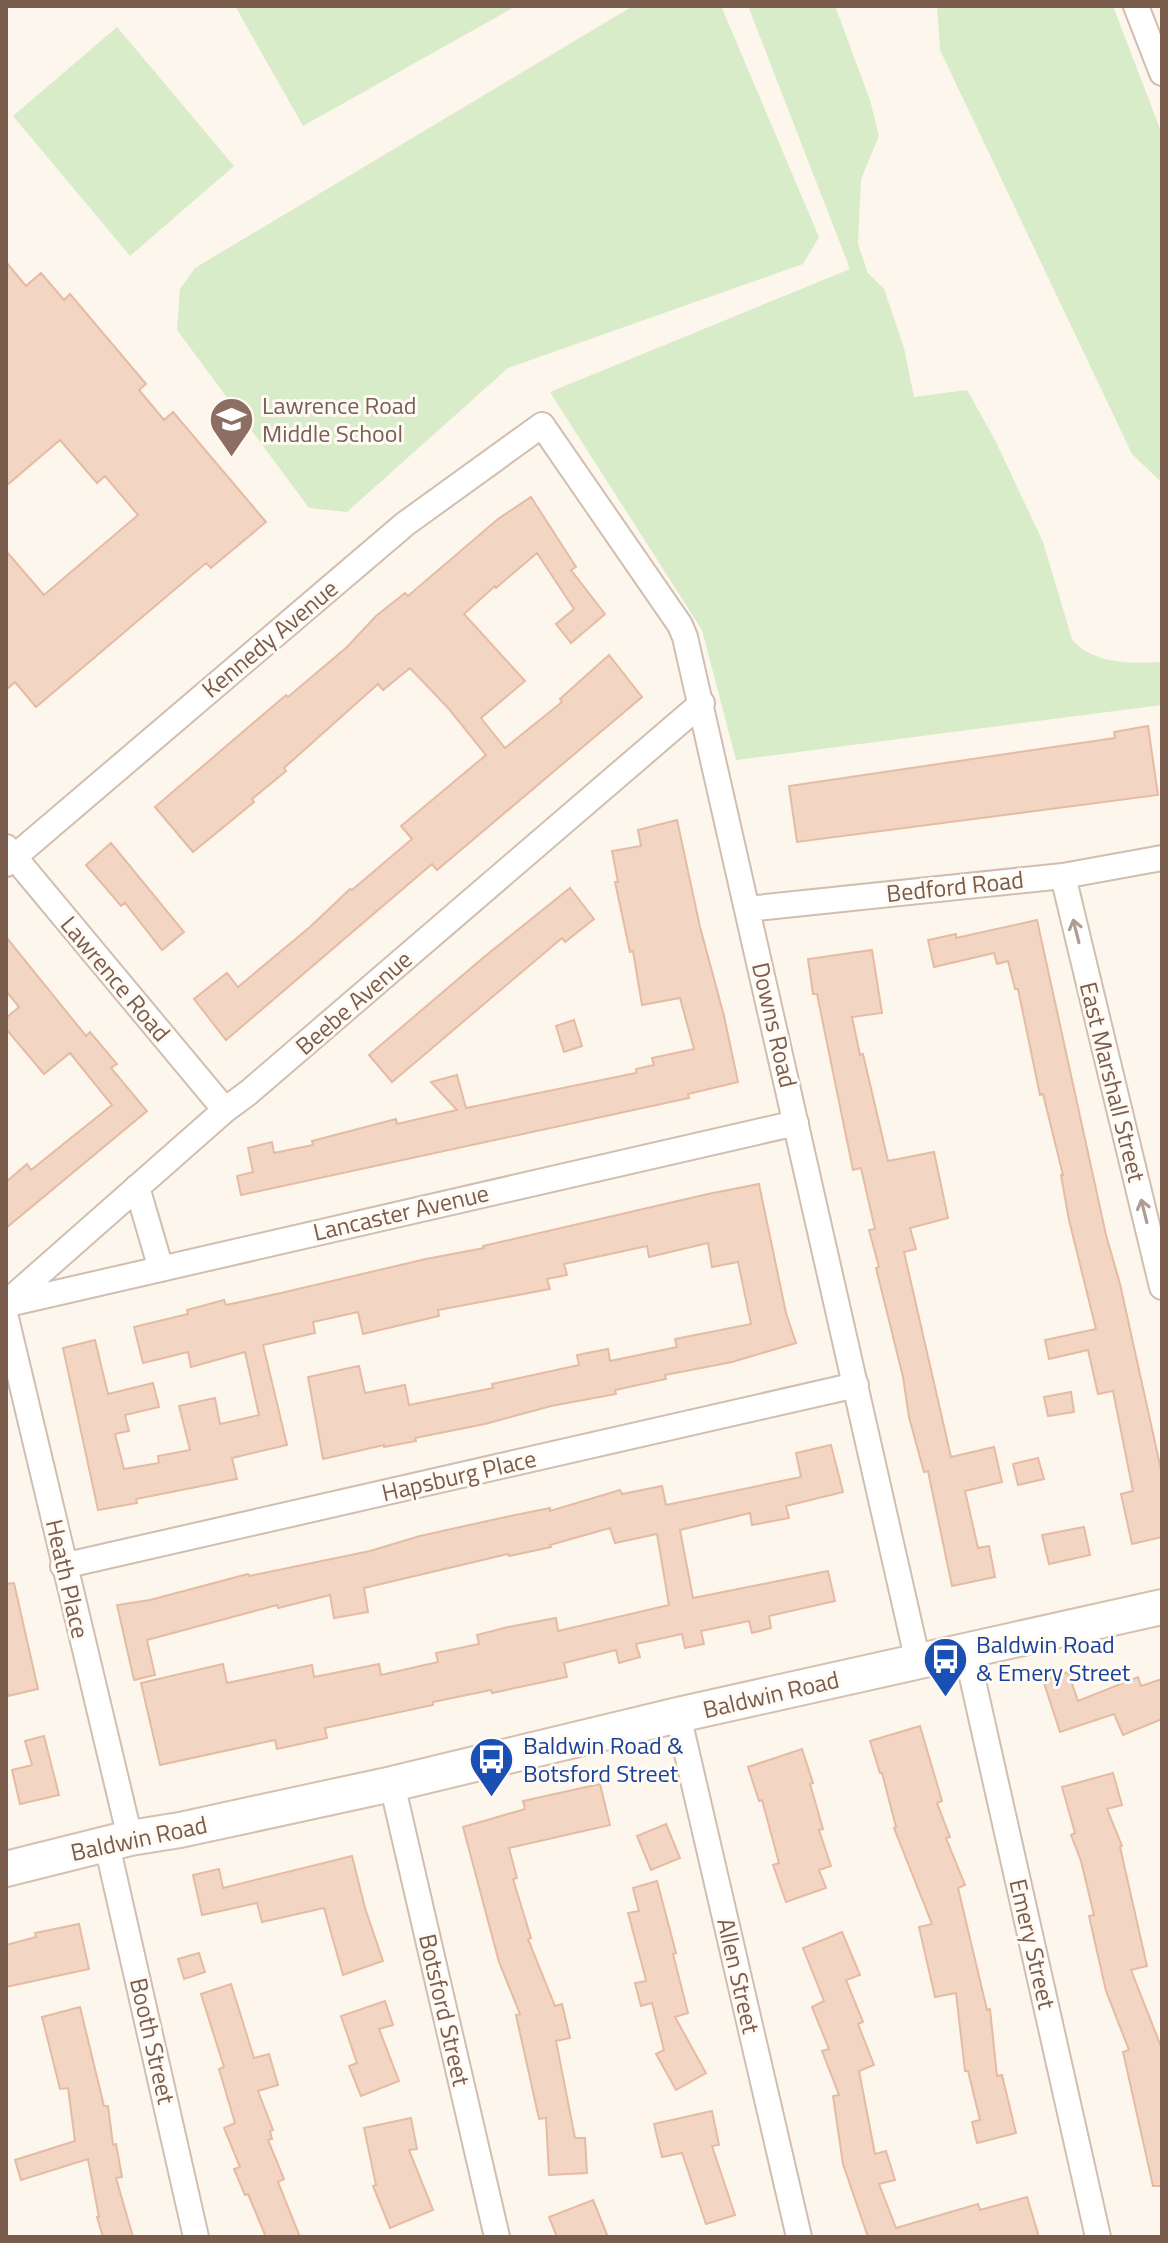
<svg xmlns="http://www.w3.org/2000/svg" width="1168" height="2243" viewBox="0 0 1168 2243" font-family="'Titillium Web',sans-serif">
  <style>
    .green { fill: #d8ecc9 }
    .building { fill: #f3d5c3; stroke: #e6bba3; stroke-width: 2 }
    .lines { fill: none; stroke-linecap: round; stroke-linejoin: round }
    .minor-casing { stroke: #d1beb0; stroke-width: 28 }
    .secondary-casing { stroke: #d6c0b0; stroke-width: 38 }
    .minor { stroke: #fff; stroke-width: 24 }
    .secondary { stroke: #fff; stroke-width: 34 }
    .oneway { stroke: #af9d94 }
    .labels { text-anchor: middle; stroke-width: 6; stroke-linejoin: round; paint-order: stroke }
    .education-label { font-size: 24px; fill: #785e54; stroke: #fffaf3; text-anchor: start }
    .street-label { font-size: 24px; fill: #7a5c4d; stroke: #fffaf3 }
    .transit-label { font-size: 24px; fill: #164399; stroke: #fffaf3; text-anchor: start }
  </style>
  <rect width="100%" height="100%" fill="#fdf6ec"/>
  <path class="green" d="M235,6h281l-213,120z
    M633,6h88l98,231 -16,27 -295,104 -161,144 -38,-4 -132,-178 3,-41 15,-21z
    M748,6h87l35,94 9,36 -18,43 -3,65 10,29 16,16 20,59 10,49 53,-7 28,50 48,102 29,97c19,25 61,25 90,23v43l-426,55 -34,-130 -152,-238 300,-123z
    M937,6h176l49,128v349l-30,-29 -192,-404z
    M117,27l117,139 -104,90 -117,-140z"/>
  <path class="building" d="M6,262l20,24 15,-13 23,27 6,-6 76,90 -7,6 25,30 9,-8 93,110 -55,46 -5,-5 -170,144 -21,-25 -9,8v-139l38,44 94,-80 -33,-39 -8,7 -37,-43 -54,46z
    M531,497l45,70 -5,3 34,44 -34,29 -15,-19 18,-15 -37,-56 -41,35 -1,-2 -31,28 61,67 -44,37 24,30 57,-46 -2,-3 49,-44 33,42 -205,173 -5,-6 -206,176 -32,-41 33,-26 11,14 72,-60 40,-38 2,1 60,-51 -11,-13 85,-71 -37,-46 -39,-41 -27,22 -5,-6 -94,84 2,3 -34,28 2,3 -61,50 -38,-45 131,-112 2,2 59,-50 29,-31 29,-23 3,3 90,-77z
    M1148,726l10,69 -361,47 -8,-56 326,-48 -1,-6z
    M677,820l23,107 24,89 14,66 -50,12 1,4 -448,97 -4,-19 16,-4 -5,-24 24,-6 2,11 39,-8 -1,-4 84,-22 1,5 60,-14 -26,-28 26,-7 9,33 170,-35v-4l18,-4 -2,-7 42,-9 -14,-51 -38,7 -9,-54 -3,1 -15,-70h3l-6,-31 29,-5 -3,-16z
    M111,843l73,89 -22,18 -37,-47 -4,3 -35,-41z
    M570,888l24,31 -29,23 -3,-4 -170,144 -23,-27 115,-98z
    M1037,920l69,315 14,49 42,190v63l-30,7 -11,-50 12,-3 -20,-100 -15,3 -10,-44 -39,9 -4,-19 51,-11 -27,-109 -8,-45h2l-20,-81 -3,1 -22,-106h-3l-7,-28 -11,3 -3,-11 -60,14 -6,-27 28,-6v4z
    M6,937l80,99 4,-4 27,32 -6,4 36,43 -141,117v-46l21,-18 4,6 81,-65 -42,-52 -26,21 -38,-45v-11l13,-11 -13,-16z
    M872,950l10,63 -30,4 8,38 3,-1 25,107 46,-9 14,66 -38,10 6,21 -12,3 47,205 43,-10 8,35 -37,9 13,57 11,-2 6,31 -43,9 -24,-115 -4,1 -15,-55 -6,-40 -27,-109 3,-1 -10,-37 6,-1 -14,-61 -8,2 -36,-176h-4l-5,-35z
    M574,1020l8,26 -18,6 -8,-26z
    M759,1184l27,129 10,30 -64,19 -67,13 1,4 -51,11 1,4 -65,12 -66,18 -70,14 1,3 -32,6v-2l-61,14 -15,-82 51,-11 6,27 40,-8 4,20 84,-17 -1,-4 87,-19 -2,-10 31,-6 2,12 67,-14 -2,-8 76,-15 -13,-62 -26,5 -4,-24 -59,14 -2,-11 -83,18 3,11 -20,4 3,10 -112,21 1,6 -76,18 -5,-22 -45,10 2,11 -52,12 24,100 -55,13 5,21 -101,20 1,4 -39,7 -35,-162 32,-8 13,54 45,-11 6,24 -34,8 4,16 -14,3 9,35 35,-6 -1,-7 32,-6 -11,-44 36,-8 5,26 39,-9 -14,-63 -54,15 -3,-15 -45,11 -9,-36 54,-13 -1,-4 37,-10 2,5 55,-12 145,-34 58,-11 -1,-2 225,-52z
    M1071,1392l3,20 -26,4 -4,-19z
    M831,1445l12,47 -57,14 3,12 -37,7 -2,-12 -70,17 13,68 135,-27 7,30 -66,15 2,12 -19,5 -3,-12 -48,10 3,13 -19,4 -3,-14 -46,10 4,13 -21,6 -3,-13 -52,13 3,14 -75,16 -1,-3 -58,12v3l-108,23 2,10 -50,11 -2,-9 -115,25 -19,-82 82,-19 4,19 85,-18 2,12 65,-13 2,11 57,-13 -2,-9 43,-9 -2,-9 31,-8 48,-9 2,13 111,-26 -12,-71 -42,9 -5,-15 -60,17 1,2 -42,9 -1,-2 -144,34 4,24 -34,6 -4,-23 -52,13 -1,-3 -130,35 8,35 -21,5 -17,-75 33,-5 98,-26 1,2 121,-25 50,-15 81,-18 49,-10v3l70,-21 2,4 40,-8 4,19 135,-28 -5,-24z
    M1038,1458l6,21 -26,6 -5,-21z
    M1084,1527l6,28 -41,9 -7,-29z
    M14,1583l24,106 -30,7 -2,-11v-101z
    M1068,1672l10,29 60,-24 3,9 21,-7v40l-39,16 -9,-21 -54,18 -17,-52z
    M920,1726l22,75 -5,2 13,34 -4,1 19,47 -7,3 29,122 3,-1 7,67 5,-1 14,58 -39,10 -5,-21 8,-2 -12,-49h-3l-9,-78 -21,4 -16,-70 13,-3 -38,-96 2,-1 -14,-54h-2l-10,-32z
    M44,1736l15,59 -39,9 -8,-34 20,-5 -7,-24z
    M802,1749l11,34 -3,1 13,45 -4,1 12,36 -12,4 7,18 -40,14 -13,-37 6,-2 -17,-63 -3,1 -11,-34z
    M1113,1773l9,32 -15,4 15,37 -2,1 27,119 -16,4 31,79v137h-9l-30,-134 6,-2 -23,-59 -17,-75 5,-1 -13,-54 -10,-26 4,-2 -13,-46z
    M600,1784l10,41 -101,23 8,30 -4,1 18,59 -3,1 27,67 7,-2 8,34 -14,3 19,97h10l2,35 -38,2 -3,-57 -7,1 -23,-104 4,-1 -21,-52 -36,-135 62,-18 -2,-8z
    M666,1824l14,34 -29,12 -14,-34z
    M352,1856l13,52 18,53 -40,14 -19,-67 -62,14 -5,-19 -55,12 -9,-40 26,-6 4,19z
    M657,1881l19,72 -3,1 15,59 -13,4 31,56 -30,17 -20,-36 8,-4 -12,-47 -11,3 -6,-23 11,-2 -1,-5 -17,-63 11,-2 -6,-23z
    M79,1924l10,45 -83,18v-42l30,-8 -1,-4z
    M842,1932l18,43 -14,5 17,42 -5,2 16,41 -15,6 16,83 11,-3 9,29 -16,4 17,44 82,-24 2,6 47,-13 12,40h-171l-25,-73 -10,-68 6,-1 -17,-44 7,-2 -17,-42 12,-6 -21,-53z
    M199,1953l6,19 -21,7 -6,-20z
    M231,1984l23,74 15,-4 9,31 -20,6 15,39 -3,1 2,8 -4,1 16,39 -6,3 22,55h-34l-18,-43 -3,1 -11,-26 6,-2 -16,-39 11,-5 -16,-54 5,-2 -23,-73z
    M385,2001l8,24 -14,4 20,52 -38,15 -12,-30 8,-3 -16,-47z
    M80,2007l24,99h4l5,39 3,-1 6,33 -6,1 17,59h-30l-6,-20h2l-11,-58 -67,21 -6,-20 60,-19 -7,-53 -8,1 -18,-72z
    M712,2111l7,34 -7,1 23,69 -29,9 -24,-71 -20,4 -8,-33z
    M411,2118l6,31 -8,1 24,60 -43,18 -17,-42 3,-1 -12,-57z
    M593,2200l15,37h-51l-8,-20z"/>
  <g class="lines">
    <defs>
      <path id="minor" d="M1136,6l26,67
        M6,847l219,263
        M6,864l399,-340 137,-99 138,200 5,12 233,1025
        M1063,876l99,411
        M747,909l316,-33 99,-18
        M137,1187l24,82
        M6,1303l219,-193 23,-17 454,-390
        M8,1304l788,-181
        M6,1318l124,520
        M63,1566l793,-181
        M966,1650l132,587
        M678,1715l121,522
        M392,1784l105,453
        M107,1845l89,392"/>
      <path id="secondary" d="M6,1869l124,-31 50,-8 212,-46 286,-69 484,-108"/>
    </defs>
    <use href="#minor" class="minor-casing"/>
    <use href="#secondary" class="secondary-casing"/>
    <use href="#minor" class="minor"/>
    <use href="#secondary" class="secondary"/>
  </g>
  <defs><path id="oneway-shaft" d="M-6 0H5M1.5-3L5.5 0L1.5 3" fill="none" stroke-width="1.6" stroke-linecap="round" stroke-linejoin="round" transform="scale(2)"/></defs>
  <g class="oneway">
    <use href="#oneway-shaft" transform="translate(1076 931) rotate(-104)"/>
    <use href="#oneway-shaft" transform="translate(1144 1211) rotate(-104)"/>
  </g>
  <defs>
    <symbol id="school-pin" viewBox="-11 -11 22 30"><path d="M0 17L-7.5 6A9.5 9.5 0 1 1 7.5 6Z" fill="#8d6e63" stroke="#fffaf3"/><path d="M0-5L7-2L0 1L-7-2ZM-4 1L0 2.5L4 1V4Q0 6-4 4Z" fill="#fff"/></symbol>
    <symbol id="bus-pin" viewBox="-11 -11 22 30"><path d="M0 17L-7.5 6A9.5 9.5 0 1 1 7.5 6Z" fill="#1a4fb4" stroke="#fffaf3"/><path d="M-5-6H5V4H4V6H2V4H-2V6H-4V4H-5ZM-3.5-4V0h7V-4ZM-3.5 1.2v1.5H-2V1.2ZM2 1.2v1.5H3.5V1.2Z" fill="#fff"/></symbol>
  </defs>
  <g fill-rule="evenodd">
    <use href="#school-pin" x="206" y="394" width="51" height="69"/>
    <use href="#bus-pin" x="920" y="1634" width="51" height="69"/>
    <use href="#bus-pin" x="466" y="1734" width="51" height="69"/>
  </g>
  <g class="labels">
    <g class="education-label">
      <text x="262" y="414">Lawrence Road<tspan x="262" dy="28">Middle School</tspan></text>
    </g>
    <g class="street-label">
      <text transform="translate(270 639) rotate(-40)" y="8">Kennedy Avenue</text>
      <text transform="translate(955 887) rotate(-6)" y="8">Bedford Road</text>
      <text transform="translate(115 979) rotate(50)" y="8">Lawrence Road</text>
      <text transform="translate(354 1003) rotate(-41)" y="8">Beebe Avenue</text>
      <text transform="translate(774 1025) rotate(77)" y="8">Downs Road</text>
      <text transform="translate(1112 1082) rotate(76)" y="8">East Marshall Street</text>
      <text transform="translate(401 1213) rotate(-13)" y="8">Lancaster Avenue</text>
      <text transform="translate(459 1476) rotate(-13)" y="8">Hapsburg Place</text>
      <text transform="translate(67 1579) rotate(77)" y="8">Heath Place</text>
      <text transform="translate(771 1695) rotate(-13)" y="8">Baldwin Road</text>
      <text transform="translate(139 1839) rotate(-12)" y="8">Baldwin Road</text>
      <text transform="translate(1032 1944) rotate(77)" y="8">Emery Street</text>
      <text transform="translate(738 1976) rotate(77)" y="8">Allen Street</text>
      <text transform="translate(444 2010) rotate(77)" y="8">Botsford Street</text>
      <text transform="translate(152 2041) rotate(77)" y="8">Booth Street</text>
    </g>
    <g class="transit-label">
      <text x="976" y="1653">Baldwin Road<tspan x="976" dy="28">&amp; Emery Street</tspan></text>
      <text x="523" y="1754">Baldwin Road &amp;<tspan x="523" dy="28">Botsford Street</tspan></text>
    </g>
  </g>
  <rect width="1168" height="2243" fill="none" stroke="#7a5c4d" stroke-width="16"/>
</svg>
